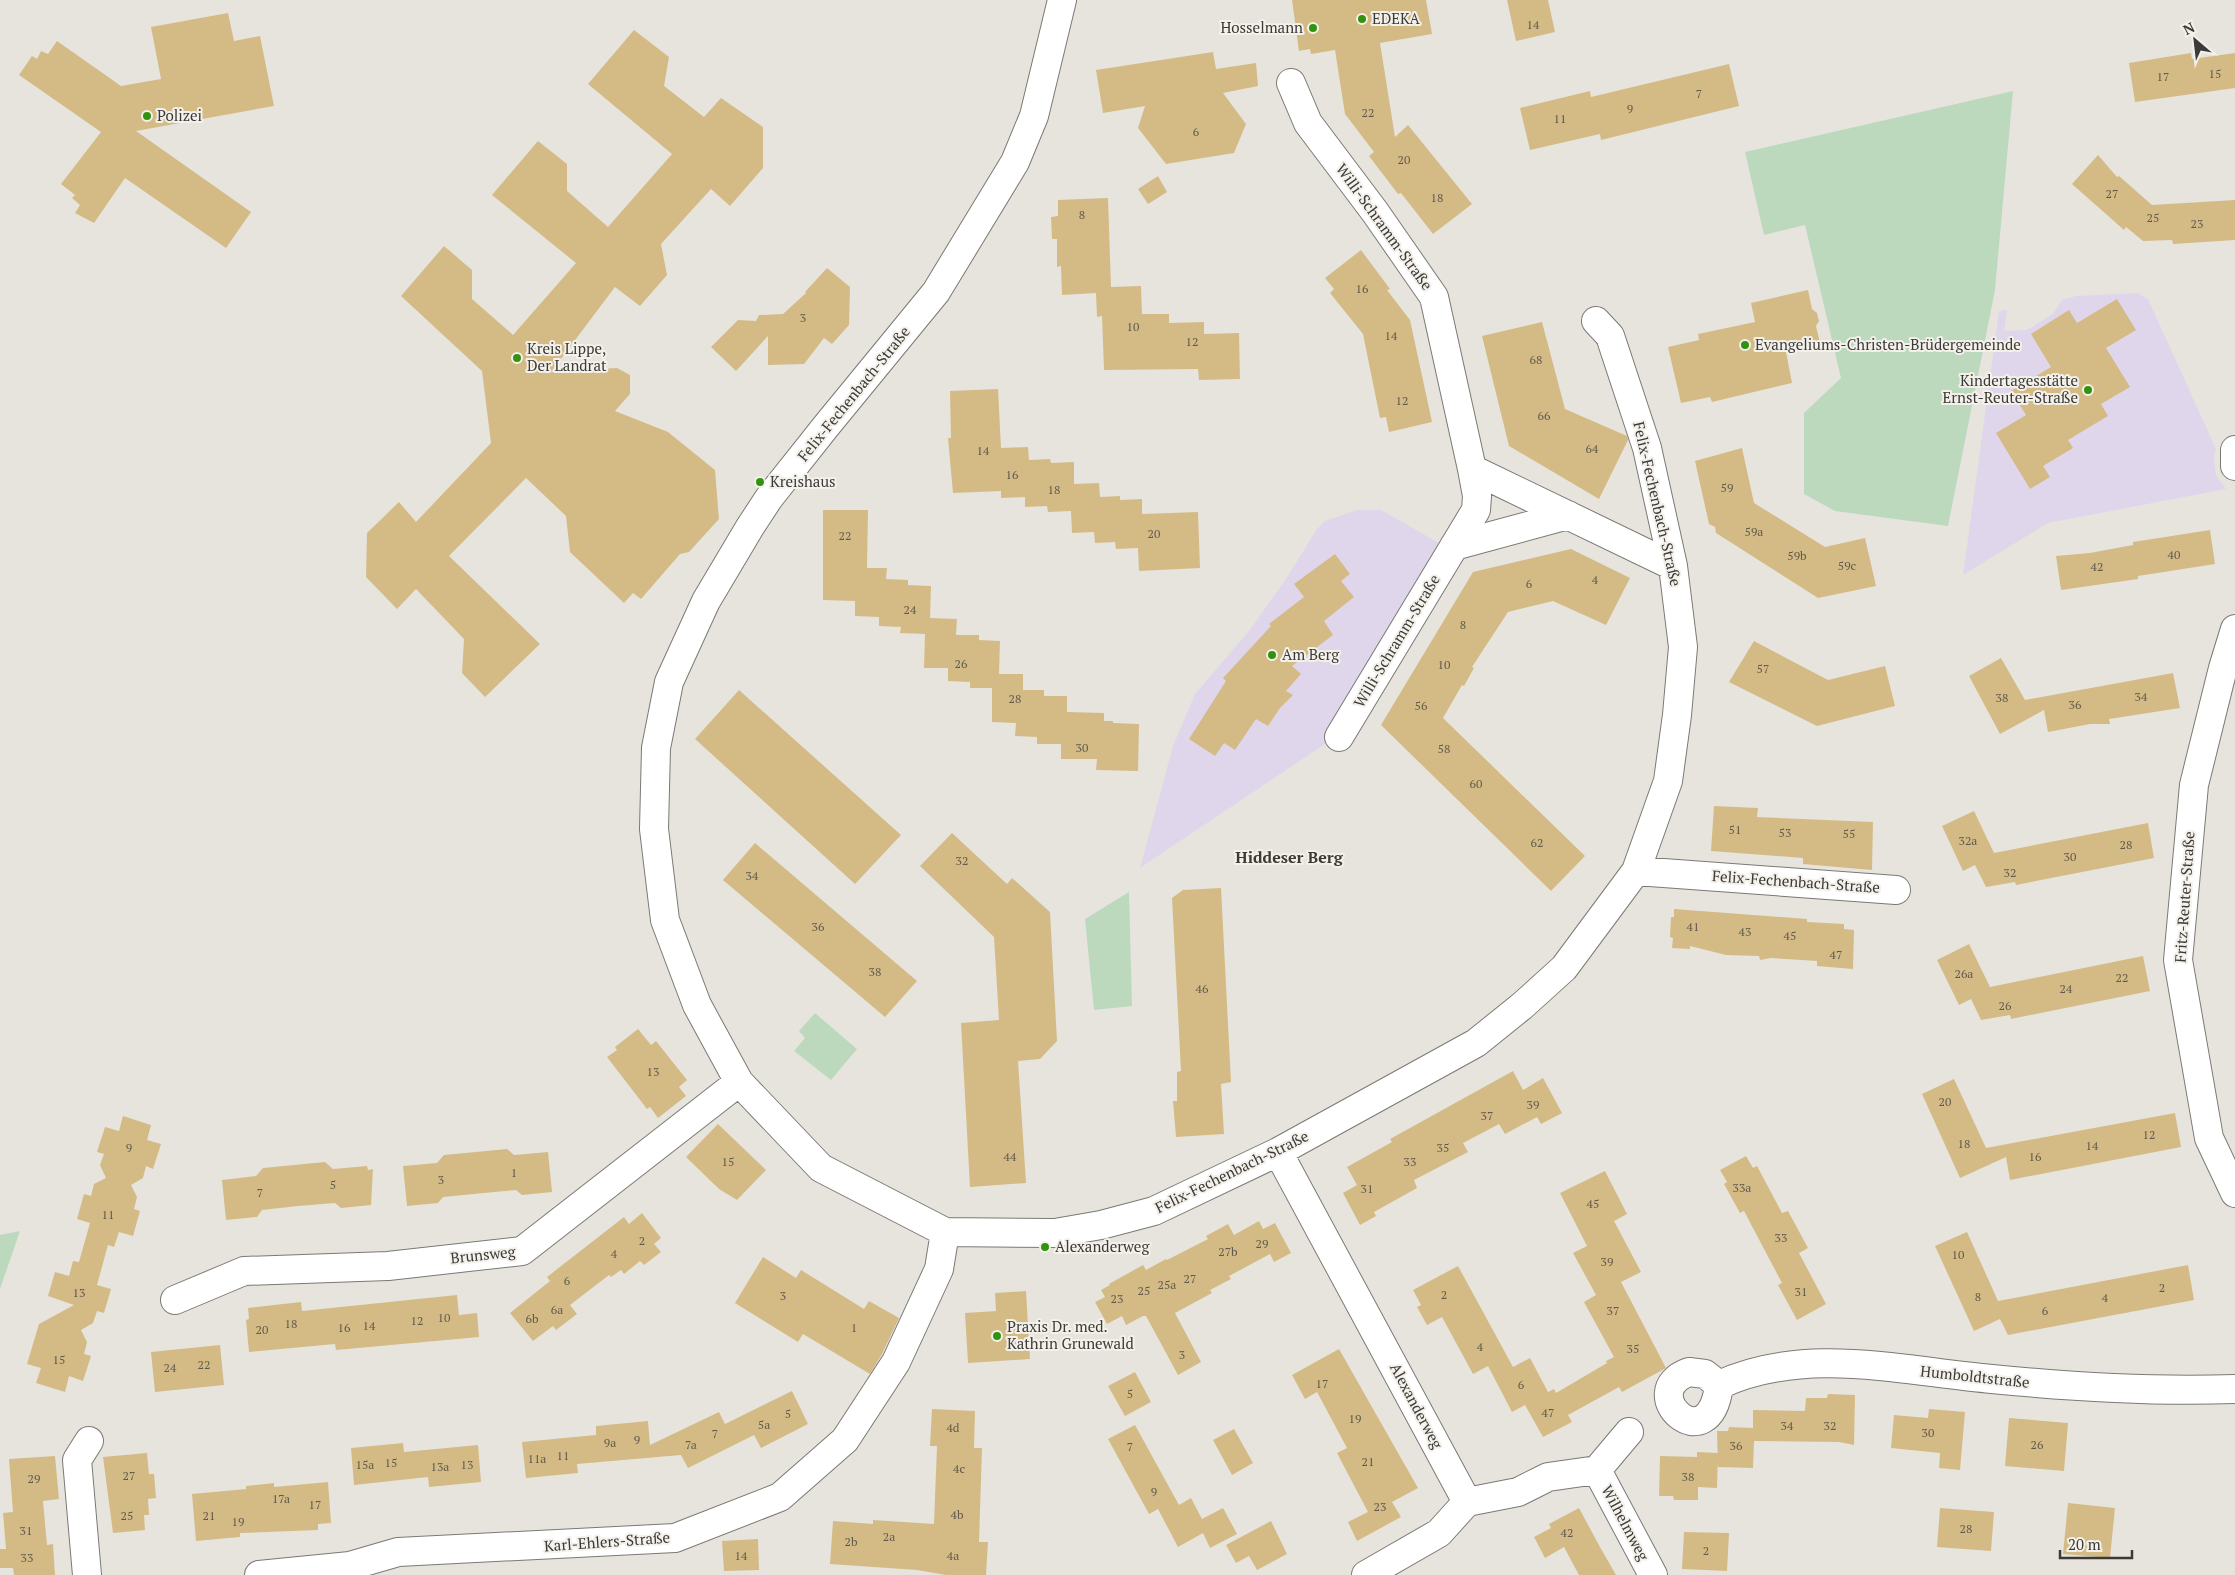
<svg xmlns="http://www.w3.org/2000/svg" width="2235" height="1575" viewBox="0 0 2235 1575" font-family="'PT Serif',serif">
  <style>
    .education { fill: #dfd6eb }
    .green { fill: #bcd9be }
    .building { fill: #d4bb86 }
    .lines { fill: none; stroke-linecap: round; stroke-linejoin: round }
    .minor-casing { stroke: #7b7973; stroke-width: 30 }
    .minor { stroke: #fff; stroke-width: 28 }
    .poi-dot { fill: #339310; stroke: #f4f1eb; stroke-width: 2 }
    .labels { text-anchor: middle; stroke-width: 4; stroke-linejoin: round; paint-order: stroke }
    .number-label { font-size: 12px; fill: #615a4c }
    .poi-label { font-size: 15px; fill: #3b3a38; stroke: #f4f1eb; text-anchor: start }
    .street-label { font-size: 15px; fill: #3b3a38; stroke: #f4f1eb }
    .neighbourhood-label { font-size: 16px; font-weight: bold; fill: #3d3a36; stroke: #f4f1eb }
  </style>
  <rect width="100%" height="100%" fill="#e7e4de"/>
  <path class="education" d="M2138,293l10,6 68,150 -2,7 2,19 10,14 -178,34 -85,52 36,-264 8,-1 -3,21 23,-1 26,-16 9,-14 14,-4z
    M1357,510h24l58,33 4,10 -115,189 -188,126 33,-122 22,-52 54,-63 35,-49 33,-53 8,-8z"/>
  <path class="green" d="M2013,91l-18,199 -47,236 -113,-15 -31,-17v-81l37,-35 -36,-153 -41,10 -19,-83z
    M1129,892l3,114 -38,4 -9,-91z
    M815,1013l42,36 -26,31 -37,-29 11,-13 -6,-7z
    M20,1231l-20,58v-54z"/>
  <path class="building" d="M1292,0h134l6,34 -52,9 15,94 13,-12 64,79 -39,30 -32,-41 -3,1 -29,-38 5,-4 -29,-38 -10,-64 -24,4 -1,-5 -11,2z
    M1507,0h41l7,32 -39,9z
    M228,13l6,28 26,-5 14,70 -138,25 115,81 -25,36 -101,-70 -31,45 -19,-10 5,-8 -8,-7 3,-3 -14,-11 40,-52 -82,-57 13,-19 5,3 4,-8 7,3 9,-13 64,45 40,-7 -10,-52z
    M634,30l35,27 -5,29 40,31 17,-19 42,29v41l-33,38 -19,-17 -50,55 6,31 -27,31 -25,-19 -64,85 66,-4 13,7v19l-15,17 53,21 47,38 4,49 -30,33 -9,2 -39,45 -8,-6 -9,10 -54,-51 -4,-36 -40,-38 -77,78 91,88 -55,53 -23,-24 2,-34 -48,-50 -19,20 -31,-32 1,-44 32,-31 17,20 75,-79 -9,-72 -81,-75 43,-50 28,24v29l41,36 63,-72 -84,-68 46,-54 29,23v27l41,36 64,-73 -84,-70z
    M1213,52l3,17 40,-6 2,23 -35,7 23,31 -12,29 -68,11 -28,-36 7,-22 -42,7 -7,-43z
    M2191,53l1,6 43,-6v35l-100,14 -6,-39z
    M1729,64l10,42 -138,34 -1,-6 -70,16 -10,-42 70,-17 1,6z
    M2098,155l19,22 2,-1 33,29 83,-5v40l-62,4 -1,-4 -29,1 -17,-14 -2,3 -52,-46z
    M1158,176l9,16 -19,12 -10,-15z
    M1108,198l3,89 30,-1 1,28h27v9l35,-1v12l35,-1 1,46 -41,1 -1,-11 -94,1 -2,-54 -5,1 -1,-24 -34,2 -1,-29 -4,1v-28h-5l-1,-22 7,-1v-16z
    M1361,250l29,39 -3,1 23,30 22,102 -43,10 -3,-15 -6,1 -17,-84 -33,-41 4,-4 -9,-11z
    M827,268l23,19 -1,38 -17,19 -8,-6 -20,26 -36,1v-29l-32,35 -25,-24 27,-27 18,1 3,-6 24,-1 23,-21 -1,-1z
    M1808,290l4,19 5,4 2,8 -3,5 4,17 -34,9 6,31 -80,19 -2,-5 -29,6 -13,-56 31,-7 -1,-6 57,-12 -4,-19z
    M2117,299l19,31 -30,18 24,39 -29,17 7,12 -40,24 5,8 -30,18 7,11 -20,12 -34,-56 30,-18 -15,-24 40,-24 -20,-33 38,-24 8,13z
    M1542,322l23,87 62,27 1,4 -29,59 -90,-53 -27,-110z
    M998,389l3,59 27,-1 1,13 21,-1 1,4 23,-1v22l25,-1 1,14 20,-1v4l22,-1v15l56,-2 2,56 -61,3 -1,-23 -22,1 -1,-7 -20,1 -1,-11 -22,1 -1,-22 -23,1 -1,-6 -22,1v-10l-24,1v-7l-48,2 -5,-55h3l-1,-47z
    M1742,448l12,55 71,44 40,-9 11,48 -58,12 -102,-65 -1,-6 -6,-3 -14,-63z
    M823,510h45l-1,58h20l-1,11 22,1v5l23,1 -1,32 27,1 -1,16h23v5l21,1 -1,33h24v16h21v6h23v16l37,1v8h9v2l26,1 -1,47 -42,-1 1,-11h-36v-15h-24v-7l-22,-1 1,-13 -24,-1v-34h-22v-6l-22,-1v-13h-24l1,-34 -25,-1 1,-6 -22,-1v-9l-24,-1v-15l-32,-1z
    M2210,530l5,34 -77,12v3l-77,11 -5,-34 34,-3 43,-8v-3z
    M1571,549l59,29 -24,47 -53,-24 -45,11 -36,55 2,1 -10,18 -2,-1 -19,33 142,138 -34,35 -170,-166 92,-153z
    M1335,554l15,20 -9,7 13,16 -30,24 9,14 -41,31 9,8 -15,17 7,4 -13,13 -12,18 -12,-7 -21,31 -11,-7 -9,13 -26,-17 37,-58 -3,-3 48,-52 -2,-2 35,-27 -10,-13z
    M1754,641l74,39 57,-14 10,40 -78,20 -88,-44z
    M2001,658l24,42 148,-27 7,35 -71,11 1,5h-20l-42,8 -4,-22 -44,24 -31,-58z
    M739,690l162,145 -46,49 -160,-145z
    M1714,806l44,2 -1,9 116,5 -1,48 -69,-6v-6l-92,-7z
    M1974,811l20,42 154,-30 6,35 -138,27 -1,-3 -29,5 -11,-22 -12,6 -21,-45z
    M952,833l55,51 5,-6 38,34 7,129 -17,18 -22,2 8,122 -56,4 -9,-164 38,-3 -5,-83 -74,-71z
    M755,843l162,138 -32,36 -162,-137z
    M1221,888l10,194 -10,2 3,50 -48,3 -3,-36h4v-29l4,-1 -9,-173 11,-8z
    M1674,909l133,10v3l37,2v5l10,1 -1,39 -36,-3v-5l-46,-3 -11,2 -1,-4 -33,-1 -36,-9v3l-18,-1 1,-10 -3,-1 1,-20h3z
    M1969,944l21,43 153,-31 7,35 -139,28 -1,-4 -29,5 -10,-21 -12,6 -22,-45z
    M638,1029l13,16 5,-4 31,39 -8,7 7,9 -28,22 -8,-11 -3,2 -40,-52 10,-7 -2,-3z
    M1513,1071l10,19 20,-12 19,35 -21,11 -4,-7 -32,17 -6,-10 -36,19 5,9 -54,28 3,8 -43,24 2,4 -16,9 -17,-32 14,-8 -10,-18 45,-25 -2,-3z
    M1954,1079l32,69 189,-35 6,34 -171,33 -4,-23 -46,21 -38,-84z
    M123,1116l28,9 -4,15 14,4 -8,25 -7,-3 -3,12 -12,7 6,12 -3,12 6,2 -7,25 -14,-4 -5,15 -6,-2 -11,40 14,4 -7,24 -7,-2 -4,12 -12,7 6,12 -3,12 7,2 -8,25 -14,-5 -4,16 -29,-9 5,-15 -14,-4 12,-40 35,-19 -26,-9 7,-24 14,4 4,-15 6,1 11,-39 -13,-4 7,-25 7,2 3,-12 12,-6 -6,-13 4,-11 -7,-2 8,-25 14,4z
    M718,1124l48,46 -29,30 -18,-11 -33,-32z
    M507,1149l7,6 34,-3 4,40 -30,3 -6,-5 -73,7 -5,6 -31,3 -4,-40 34,-3 7,-8z
    M1746,1156l7,12 4,-2 25,47 6,-2 20,37 -9,5 27,51 -29,16 -19,-35 4,-2 -38,-72 -4,2 -16,-29 3,-2 -7,-12z
    M325,1162l8,7 34,-3 1,4 5,-1 -2,36 -30,3 -6,-5 -37,3 -36,4 -5,7 -31,3 -4,-40 34,-4 7,-8z
    M1605,1171l22,43 -13,7 27,51 -20,10 45,86 -44,24 -3,-5 -51,28 4,7 -29,15 -18,-32 -13,7 -24,-46 -15,8 -31,-57 -15,8 -10,-18 4,-2 -8,-15 45,-24 55,101 17,-9 18,34 6,-3 2,4 51,-30 -1,-2 8,-4 -30,-55 12,-7 -23,-42 14,-7 -27,-53z
    M642,1213l19,25 -7,6 7,8 -17,13 -4,-4 -16,13 -3,-4 -10,7 -2,-2 -39,30 7,9 -21,16 -3,-4 -20,15 -23,-28 40,-32 -3,-4 77,-60 5,7z
    M1259,1221l4,8 12,-6 16,30 -17,9 -4,-8 -41,22 2,3 -21,11 2,3 -37,20 26,49 -23,13 -32,-59h-3l-17,9 -4,-9 -15,8 -12,-22 10,-5 -4,-7 9,-5 -1,-1 34,-19 3,5 20,-11 1,1 41,-21 -2,-3 22,-12 6,11z
    M1967,1232l31,69 190,-36 6,35 -186,35 -8,-16 -26,12 -39,-85z
    M763,1257l33,21 5,-8 63,39 5,-8 30,17 -17,36 -12,20 -67,-40 -5,8 -63,-39z
    M1026,1291l4,68 -62,4 -3,-50 31,-2 -1,-18z
    M457,1295l2,20 18,-2 2,24 -143,13 -1,-6 -86,8 -3,-32 3,-1 -1,-11 53,-6 1,9z
    M220,1345l4,40 -69,7 -4,-40z
    M1339,1349l79,139 -26,14 9,15 -44,24 -9,-19 20,-10 -31,-59 10,-5 -30,-56 -12,7 -13,-24z
    M1135,1372l16,30 -26,14 -17,-30z
    M792,1391l16,33 -47,24 -7,-13 -66,33 -7,-13 -104,9 1,9 -52,5 -4,-36 74,-7v-9l52,-5 2,24 69,-33 6,12z
    M1828,1394l27,1 -1,50 -15,-3 -85,-1 -1,27 -35,-1 -1,-36h11l1,-4 24,1v-18l52,1 1,-13h21z
    M932,1409l43,2 -1,37h8l-3,94h9l-2,33h-40l-29,-5 -87,-6 3,-43 40,3v-4l61,4 3,-78h-7z
    M1929,1409l36,3 -5,58 -21,-2 1,-15 -49,-5 3,-33 34,3z
    M2009,1418l59,5 -4,48 -59,-5z
    M1135,1425l44,80 12,-7 11,21 21,-11 14,26 -27,14 -7,-15 -25,14 -20,-38 -9,5 -41,-75z
    M1234,1429l19,34 -21,12 -19,-35z
    M403,1443l1,9 74,-7 3,37 -52,5 -1,-10 -74,8 -3,-37z
    M1697,1452l21,1 -1,35 -19,-1v13h-24l-1,-4h-14l1,-40 37,1z
    M147,1453l2,21h5l2,24 -8,1 1,16h-5l1,15 -32,3 -10,-76z
    M55,1456l4,43 -16,2 4,44 6,-1 2,31h-41l-1,-7h-13v-19h6l-3,-36 10,-1 -4,-53z
    M328,1482l3,41 -13,1v6l-78,3v4l-44,4 -4,-47 54,-5v-3l28,-3v4z
    M2068,1503l47,5 -5,50 -47,-4z
    M1579,1508l21,39 16,28h-37l-15,-28 -19,11 -11,-21 17,-9 -2,-4z
    M1940,1508l54,4 -3,39 -54,-4z
    M1271,1521l16,33 -30,16 -8,-14 -13,7 -10,-18z
    M1684,1532l45,1 -2,38 -45,-2z
    M758,1539l1,31 -35,1 -2,-30z"/>
  <g class="lines">
    <defs>
      <path id="minor" d="M1062,0l-28,116 -19,46 -79,130 -109,133 -58,73 -19,29 -44,74 -37,81 -13,66 -2,81 11,91 32,85 42,77 82,86 124,64 110,1 46,-8 53,-14 124,-59 198,-109 46,-37 42,-38 72,-97 32,-90 9,-66 6,-68 -10,-81 -26,-118 -37,-112 -14,-15
        M1291,83l17,40 67,89 59,85 38,172 201,97
        M2235,450v16
        M1454,546l114,-31
        M2235,629l-12,39 -29,117 -16,175 31,178 26,55
        M1339,737l137,-227 1,-14 -5,-27
        M1636,871l260,19
        M1278,1152l189,350
        M175,1300l69,-29 144,-5 134,-15 217,-169
        M1689,1372l16,2 14,11c-9,79 -86,7 -30,-13z
        M1719,1385c86,-40 183,-14 273,-6 81,8 161,13 243,10
        M1597,1470l56,105
        M87,1575l-10,-115 12,-19
        M259,1575l91,-9 48,-14 277,-14 105,-41 65,-57 51,-78 43,-93 6,-37
        M1366,1575l73,-42 28,-31 51,-10 30,-15 49,-7 32,-38"/>
    </defs>
    <use href="#minor" class="minor-casing"/>
    <use href="#minor" class="minor"/>
  </g>
  <g class="poi-dot">
    <circle cx="1362" cy="19" r="5"/>
    <circle cx="1313" cy="28" r="5"/>
    <circle cx="147" cy="116" r="5"/>
    <circle cx="1745" cy="345" r="5"/>
    <circle cx="517" cy="358" r="5"/>
    <circle cx="2088" cy="390" r="5"/>
    <circle cx="760" cy="482" r="5"/>
    <circle cx="1272" cy="655" r="5"/>
    <circle cx="1045" cy="1247" r="5"/>
    <circle cx="997" cy="1336" r="5"/>
  </g>
  <g class="labels">
    <g class="number-label">
      <text x="1533" y="29">14</text>
      <text x="2215" y="78">15</text>
      <text x="2163" y="81">17</text>
      <text x="1699" y="98">7</text>
      <text x="1630" y="113">9</text>
      <text x="1368" y="117">22</text>
      <text x="1560" y="123">11</text>
      <text x="1196" y="136">6</text>
      <text x="1404" y="164">20</text>
      <text x="2112" y="198">27</text>
      <text x="1437" y="202">18</text>
      <text x="1082" y="219">8</text>
      <text x="2153" y="222">25</text>
      <text x="2197" y="228">23</text>
      <text x="1362" y="293">16</text>
      <text x="803" y="322">3</text>
      <text x="1133" y="331">10</text>
      <text x="1391" y="340">14</text>
      <text x="1192" y="346">12</text>
      <text x="1536" y="364">68</text>
      <text x="1402" y="405">12</text>
      <text x="1544" y="420">66</text>
      <text x="1592" y="453">64</text>
      <text x="983" y="455">14</text>
      <text x="1012" y="479">16</text>
      <text x="1727" y="492">59</text>
      <text x="1054" y="494">18</text>
      <text x="1754" y="536">59a</text>
      <text x="1154" y="538">20</text>
      <text x="845" y="540">22</text>
      <text x="2174" y="559">40</text>
      <text x="1797" y="560">59b</text>
      <text x="1847" y="570">59c</text>
      <text x="2097" y="571">42</text>
      <text x="1595" y="584">4</text>
      <text x="1529" y="588">6</text>
      <text x="910" y="614">24</text>
      <text x="1463" y="629">8</text>
      <text x="961" y="668">26</text>
      <text x="1444" y="669">10</text>
      <text x="1763" y="673">57</text>
      <text x="2141" y="701">34</text>
      <text x="2002" y="702">38</text>
      <text x="1015" y="703">28</text>
      <text x="2075" y="709">36</text>
      <text x="1421" y="710">56</text>
      <text x="1082" y="752">30</text>
      <text x="1444" y="753">58</text>
      <text x="1476" y="788">60</text>
      <text x="1735" y="834">51</text>
      <text x="1785" y="837">53</text>
      <text x="1849" y="838">55</text>
      <text x="1968" y="845">32a</text>
      <text x="1537" y="847">62</text>
      <text x="2126" y="849">28</text>
      <text x="2070" y="861">30</text>
      <text x="962" y="865">32</text>
      <text x="2010" y="877">32</text>
      <text x="752" y="880">34</text>
      <text x="818" y="931">36</text>
      <text x="1693" y="931">41</text>
      <text x="1745" y="936">43</text>
      <text x="1790" y="940">45</text>
      <text x="1836" y="959">47</text>
      <text x="875" y="976">38</text>
      <text x="1964" y="978">26a</text>
      <text x="2122" y="982">22</text>
      <text x="1202" y="993">46</text>
      <text x="2066" y="993">24</text>
      <text x="2005" y="1010">26</text>
      <text x="653" y="1076">13</text>
      <text x="1945" y="1106">20</text>
      <text x="1533" y="1109">39</text>
      <text x="1487" y="1120">37</text>
      <text x="2149" y="1139">12</text>
      <text x="1964" y="1148">18</text>
      <text x="2092" y="1150">14</text>
      <text x="129" y="1152">9</text>
      <text x="1443" y="1152">35</text>
      <text x="1010" y="1161">44</text>
      <text x="2035" y="1161">16</text>
      <text x="728" y="1166">15</text>
      <text x="1410" y="1166">33</text>
      <text x="514" y="1177">1</text>
      <text x="441" y="1184">3</text>
      <text x="333" y="1189">5</text>
      <text x="1742" y="1192">33a</text>
      <text x="1367" y="1193">31</text>
      <text x="260" y="1197">7</text>
      <text x="1593" y="1208">45</text>
      <text x="108" y="1219">11</text>
      <text x="1781" y="1242">33</text>
      <text x="642" y="1245">2</text>
      <text x="1262" y="1248">29</text>
      <text x="1228" y="1256">27b</text>
      <text x="614" y="1258">4</text>
      <text x="1958" y="1259">10</text>
      <text x="1607" y="1266">39</text>
      <text x="1190" y="1283">27</text>
      <text x="567" y="1285">6</text>
      <text x="1167" y="1289">25a</text>
      <text x="2162" y="1292">2</text>
      <text x="1144" y="1295">25</text>
      <text x="1801" y="1296">31</text>
      <text x="79" y="1297">13</text>
      <text x="1444" y="1299">2</text>
      <text x="783" y="1300">3</text>
      <text x="1978" y="1301">8</text>
      <text x="2105" y="1302">4</text>
      <text x="1117" y="1303">23</text>
      <text x="557" y="1314">6a</text>
      <text x="1613" y="1315">37</text>
      <text x="2045" y="1315">6</text>
      <text x="444" y="1322">10</text>
      <text x="532" y="1323">6b</text>
      <text x="417" y="1325">12</text>
      <text x="291" y="1328">18</text>
      <text x="369" y="1330">14</text>
      <text x="344" y="1332">16</text>
      <text x="854" y="1332">1</text>
      <text x="262" y="1334">20</text>
      <text x="1480" y="1351">4</text>
      <text x="1633" y="1353">35</text>
      <text x="1182" y="1359">3</text>
      <text x="59" y="1364">15</text>
      <text x="204" y="1369">22</text>
      <text x="170" y="1372">24</text>
      <text x="1322" y="1388">17</text>
      <text x="1521" y="1389">6</text>
      <text x="1130" y="1398">5</text>
      <text x="1548" y="1417">47</text>
      <text x="788" y="1418">5</text>
      <text x="1355" y="1423">19</text>
      <text x="764" y="1429">5a</text>
      <text x="1787" y="1430">34</text>
      <text x="1830" y="1430">32</text>
      <text x="953" y="1432">4d</text>
      <text x="1928" y="1437">30</text>
      <text x="715" y="1438">7</text>
      <text x="637" y="1444">9</text>
      <text x="610" y="1447">9a</text>
      <text x="691" y="1449">7a</text>
      <text x="2037" y="1449">26</text>
      <text x="1736" y="1450">36</text>
      <text x="1130" y="1451">7</text>
      <text x="563" y="1460">11</text>
      <text x="537" y="1463">11a</text>
      <text x="1368" y="1466">21</text>
      <text x="391" y="1467">15</text>
      <text x="365" y="1469">15a</text>
      <text x="467" y="1469">13</text>
      <text x="440" y="1471">13a</text>
      <text x="959" y="1473">4c</text>
      <text x="129" y="1480">27</text>
      <text x="1688" y="1481">38</text>
      <text x="34" y="1483">29</text>
      <text x="1154" y="1496">9</text>
      <text x="281" y="1503">17a</text>
      <text x="315" y="1509">17</text>
      <text x="1380" y="1511">23</text>
      <text x="957" y="1519">4b</text>
      <text x="127" y="1520">25</text>
      <text x="209" y="1520">21</text>
      <text x="238" y="1526">19</text>
      <text x="1966" y="1533">28</text>
      <text x="26" y="1535">31</text>
      <text x="1567" y="1537">42</text>
      <text x="889" y="1541">2a</text>
      <text x="851" y="1546">2b</text>
      <text x="1706" y="1555">2</text>
      <text x="741" y="1560">14</text>
      <text x="953" y="1560">4a</text>
      <text x="27" y="1562">33</text>
    </g>
    <g class="poi-label">
      <text x="1372" y="24">EDEKA</text>
      <text x="1303" y="33" text-anchor="end">Hosselmann</text>
      <text x="157" y="121">Polizei</text>
      <text x="1755" y="350">Evangeliums-Christen-Brüdergemeinde</text>
      <text x="527" y="354">Kreis Lippe,<tspan x="527" dy="17">Der Landrat</tspan></text>
      <text x="2078" y="386" text-anchor="end">Kindertagesstätte<tspan x="2078" dy="17">Ernst-Reuter-Straße</tspan></text>
      <text x="770" y="487">Kreishaus</text>
      <text x="1282" y="660">Am Berg</text>
      <text x="1055" y="1252">Alexanderweg</text>
      <text x="1007" y="1332">Praxis Dr. med.<tspan x="1007" dy="17">Kathrin Grunewald</tspan></text>
    </g>
    <g class="street-label">
      <text transform="translate(1384 227) rotate(54)" y="5">Willi-Schramm-Straße</text>
      <text transform="translate(854 394) rotate(-51)" y="5">Felix-Fechenbach-Straße</text>
      <text transform="translate(1657 504) rotate(77)" y="5">Felix-Fechenbach-Straße</text>
      <text transform="translate(1397 641) rotate(-59)" y="5">Willi-Schramm-Straße</text>
      <text transform="translate(1796 882) rotate(4)" y="5">Felix-Fechenbach-Straße</text>
      <text transform="translate(2185 897) rotate(-86)" y="5">Fritz-Reuter-Straße</text>
      <text transform="translate(1232 1172) rotate(-26)" y="5">Felix-Fechenbach-Straße</text>
      <text transform="translate(483 1255) rotate(-6)" y="5">Brunsweg</text>
      <text transform="translate(1975 1377) rotate(6)" y="5">Humboldtstraße</text>
      <text transform="translate(1416 1406) rotate(62)" y="5">Alexanderweg</text>
      <text transform="translate(1625 1523) rotate(62)" y="5">Wilhelmweg</text>
      <text transform="translate(607 1542) rotate(-4)" y="5">Karl-Ehlers-Straße</text>
    </g>
    <g class="neighbourhood-label">
      <text x="1289" y="863">Hiddeser Berg</text>
    </g>
  </g>
  <g transform="translate(2195 40) rotate(332)" stroke="#f4f1eb" stroke-width="4" paint-order="stroke">
  <path d="M0-4L9 19L0 12L-9 19Z" fill="#3b3a38"/>
  <text y="-8" font-size="14" font-weight="bold" text-anchor="middle" fill="#3b3a38">N</text>
  </g>
  <path d="M2060 1550v8h72v-8" fill="none" stroke="#3b3a38" stroke-width="2.5"/>
  <text x="2068" y="1550" font-size="15" fill="#3b3a38" stroke="#f4f1eb" stroke-width="4" paint-order="stroke">20 m</text>
</svg>
